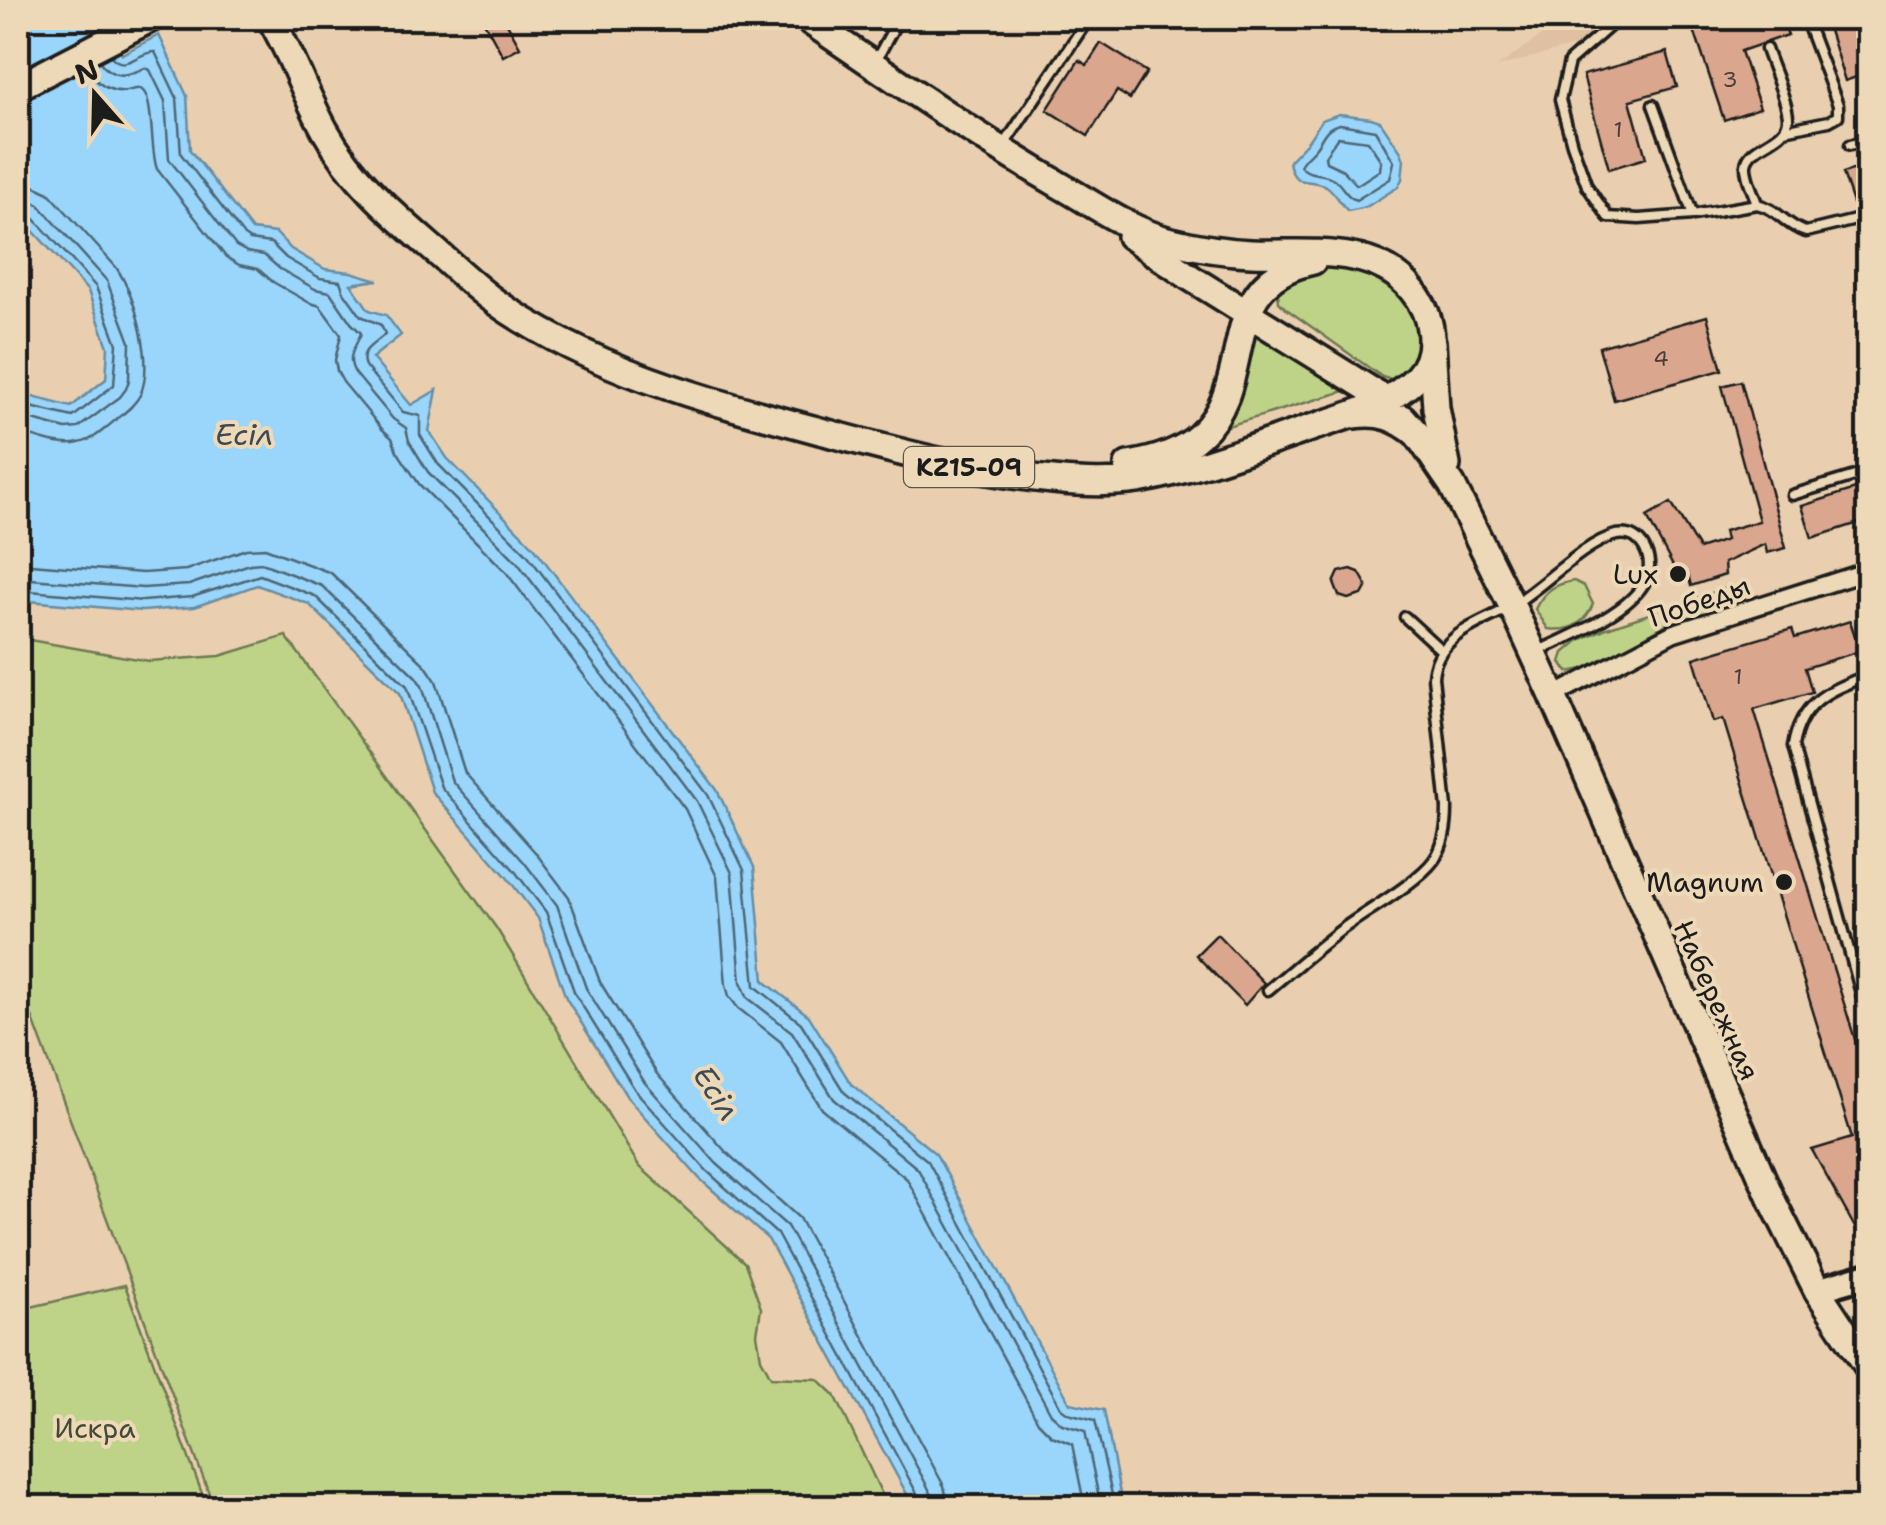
<svg xmlns="http://www.w3.org/2000/svg" width="1886" height="1525" viewBox="0 0 1886 1525" font-family="'Shantell Sans',sans-serif">
  <style>
    .built { fill: #e0c0a2 }
    .green { fill: #bfd388; stroke: #6e7852; stroke-width: 2.5 }
    .water { fill: #9ad6fb; stroke: #688ca2; stroke-width: 2.5 }
    .lines { fill: none; stroke-linecap: round; stroke-linejoin: round }
    .shore { stroke: #4e6675; stroke-width: 2.5 }
    .building { fill: #daa68e; stroke: #1c1c1c; stroke-width: 2.5 }
    .service-casing { stroke: #1c1c1c; stroke-width: 15 }
    .minor-casing { stroke: #1c1c1c; stroke-width: 22 }
    .secondary-casing { stroke: #1c1c1c; stroke-width: 30 }
    .primary-casing { stroke: #1c1c1c; stroke-width: 32 }
    .trunk-casing { stroke: #1c1c1c; stroke-width: 32 }
    .service { stroke: #edd9b7; stroke-width: 8 }
    .minor { stroke: #edd9b7; stroke-width: 15 }
    .secondary { stroke: #edd9b7; stroke-width: 22 }
    .primary { stroke: #edd9b7; stroke-width: 25 }
    .trunk { stroke: #edd9b7; stroke-width: 25 }
    .poi-dot { fill: #1c1c1c; stroke: #edd9b7; stroke-width: 4 }
    .labels { text-anchor: middle; stroke-width: 8; stroke-linejoin: round; paint-order: stroke }
    .number-label { font-size: 22px; fill: #4c3e38 }
    .shield { fill: #edd9b7; stroke: #5b554a; stroke-width: 2.5 }
    .shield-label { font-size: 25px; font-weight: bold; fill: #1c1c1c }
    .poi-label { font-size: 28px; fill: #1c1c1c; stroke: #edd9b7; text-anchor: end }
    .street-label { font-size: 28px; fill: #1c1c1c; stroke: #edd9b7 }
    .park-label { font-size: 28px; fill: #454a37; stroke: #edd9b7 }
    .water-label { font-size: 30px; font-style: italic; fill: #3c4a54; stroke: #edd9b7 }
  </style>
  <rect width="100%" height="100%" fill="#e9cfaf"/>
  <filter id="ink" filterUnits="userSpaceOnUse"><feTurbulence type="fractalNoise" baseFrequency=".01" numOctaves="2"/><feDisplacementMap in="SourceGraphic" scale="20" xChannelSelector="R" yChannelSelector="G"/><feConvolveMatrix kernelMatrix="1 2 1 2 8 2 1 2 1" color-interpolation-filters="sRGB"/></filter>
  <g filter="url(#ink)">
    <path class="built" d="M1566,18h60l-26,21 -103,28z"/>
    <path class="green" d="M1329,266c56,8 98,35 88,97 -12,10 -19,20 -35,14l-97,-69 -6,-6 -2,-16 27,-17z
      M1256,323l102,64 -137,41 22,-40z
      M1574,581l10,5 9,18c-8,20 -23,28 -45,25l-13,-20c9,-18 19,-25 39,-28z
      M1745,582l-1,13 -7,9 -72,21 -72,42 -25,5 -7,-10 3,-9 15,-13 25,-11z
      M286,636l211,293 142,237 106,97 16,45 -4,26 4,24 10,19 47,2 17,16 53,112h-674l-196,-528v-341l131,23 71,-5z
      M125,1285l82,222h-189v-197z"/>
    <path class="water" d="M18,18h87l17,36 37,-19 28,61 3,54 62,80 24,3 15,16 34,20 26,3 27,8 -27,4 18,26 17,5 15,20 -29,23 39,47 26,-15 -8,41 18,27 87,89 183,243 37,77 10,114 45,35 42,68 85,70 134,249 34,7 17,89 5,8h-212l-146,-268 -68,-60 -73,-82 -61,-99 -28,-80 -32,-42 -74,-84 -32,-99 -91,-89 -52,-19 -63,22 -52,4 -124,-11v-207l53,14 35,-28 2,-32 -20,-56 -63,-69 -7,-1z
      M1339,114l32,4 9,3 21,31 3,8 -2,19 -4,8 -32,20 -18,4c-8,-7 -13,-20 -22,-25 -18,-9 -33,3 -37,-25l19,-20 14,-21z"/>
    <g class="lines">
      <path class="shore" d="M111,56c14,17 28,-5 44,-4l22,46 4,56 63,82 6,4 21,3 15,15 34,20 20,3 4,11 17,24 20,9 4,9c-10,10 -27,16 -20,32l38,46 17,4v19l18,29 89,90 181,241 36,75 11,116 46,37 43,69 84,69 133,247 7,5 27,7 20,88
        M100,62c13,18 27,14 45,6l5,2 15,31 4,58 67,87 11,6 17,3 16,14 35,20 15,3 21,31 10,10c-5,15 -16,22 -6,40l38,46 13,9 3,13 19,31 89,90 180,239 35,72 9,109 7,16 44,34 42,67 84,70 133,245 11,10 23,7 16,77
        M87,69c9,14 22,24 40,22 4,-1 12,-4 15,-1 12,8 8,62 15,79l69,88 13,8 19,4 15,13 35,20 12,4 21,29 -6,25 2,11 6,11 39,47 10,9 5,13 22,33 87,88 179,237 32,68 9,108 3,11 9,12 43,34 41,67 85,70 131,243 14,14 20,8 13,64
        M1340,124l35,6 19,32 -4,17 -34,21c-12,-4 -13,-16 -24,-22 -12,-6 -23,-2 -32,-12 4,-9 10,-11 16,-19 8,-11 9,-20 24,-23z
        M1338,137l30,4 13,20 -1,9 -23,15 -14,-15 -17,-8 -1,-6z
        M18,184l16,2 15,7 67,74c19,29 39,96 24,128 -6,12 -18,19 -28,28 -10,8 -20,18 -33,20 -19,5 -43,-6 -61,-11
        M18,199l12,1 9,5 68,76 23,61 -1,38 -3,9 -6,8 -42,31 -12,1 -48,-13
        M18,212l14,4 64,71 21,57 -3,41 -41,32 -55,-13
        M18,563l125,10 43,-3 60,-21 19,-1 66,25 95,93 10,15 29,92 70,79 34,45 31,85 57,92 69,78 73,66 145,268 5,22
        M18,578l125,10 46,-3 61,-21 12,-1 60,23 94,91 6,9 30,95 72,81 33,43 29,83 59,95 71,80 71,63 144,267 3,15
        M18,590l125,11 49,-4 68,-22 55,21 92,90 34,101 73,83 32,42 29,82 60,96 72,81 70,63 143,265 2,9"/>
    </g>
    <path class="building" d="M482,18h22l16,29 -17,9z
      M1724,18h58l6,17 -47,16 19,57 -36,12 -31,-93z
      M1825,18h40l3,11v44l-23,8z
      M1101,43l46,29 -17,27 -13,-8 -29,45 -41,-26 32,-50 8,5z
      M1667,52l10,35 -47,13 16,58 -37,11 -26,-94z
      M1868,165v36l-14,5 -11,-33z
      M1707,316l15,54 -108,30 -15,-53z
      M1741,381l45,167 -19,5 -2,-9 -41,19 1,12 -34,11 -3,-12 -14,-6 -27,-51 24,-14 28,46 27,-9 -2,-9 35,-10 -37,-135z
      M1868,485v35l-56,18 -10,-32z
      M1351,569l8,3 8,14 -5,9 -14,4 -9,-3 -5,-13 5,-11z
      M1850,621l10,30 -55,17 7,24 -58,17 114,373v169l-56,-101 40,-12 -129,-419 -10,3 -19,-64 98,-29 3,9z
      M1217,934l47,49 -19,22 -49,-50z"/>
    <g class="lines">
      <defs>
        <path id="service" d="M1619,18l-50,44 -9,38 12,44 15,42 21,31 31,2 54,-4
          M875,62l24,-44
          M1653,105l40,110 64,-11c-3,-11 -12,-27 -11,-39 2,-22 41,-23 42,-46 1,-14 -17,-54 -22,-70
          M1784,130l45,-9 9,-5v-11l-33,-87
          M1004,145l83,-124
          M1850,145l18,-5
          M1757,204c20,4 30,23 49,28l62,-15
          M1792,495l76,-23
          M1858,575l10,34
          M1405,617l37,34
          M1868,675c-39,16 -67,25 -75,71l75,273
          M1268,990c24,-20 48,-41 73,-60 25,-19 75,-46 93,-70 11,-16 13,-34 13,-52l-14,-131c1,-15 9,-29 21,-39 15,-13 37,-20 54,-30 32,-18 75,-65 108,-73 12,-2 20,1 27,11 32,52 -72,88 -106,106"/>
        <path id="minor" d="M1553,696l120,-63 195,-62"/>
        <path id="secondary" d="M1817,1290l51,-15"/>
        <path id="primary" d="M1432,342l4,66 11,57
          M1403,418l14,16 35,51 60,121 41,90 219,504 45,90 51,77"/>
        <path id="trunk" d="M270,18c22,36 35,77 56,114 26,47 67,82 107,117 19,16 37,34 57,49 99,72 218,103 334,134 75,20 152,41 229,48 28,3 58,4 85,0 56,-10 111,-31 164,-49 37,-13 87,-24 115,-54 23,-25 15,-63 -5,-87 -38,-47 -108,-35 -161,-37 -28,-1 -56,-6 -84,-13 -37,-10 -71,-34 -104,-53 -89,-52 -173,-111 -258,-169
          M18,87l134,-69
          M1130,236l61,42 194,121
          M1355,415c25,-4 42,3 62,19
          M1128,465c25,-4 53,-12 72,-30 59,-53 12,-153 113,-174"/>
      </defs>
      <use href="#service" class="service-casing"/>
      <use href="#minor" class="minor-casing"/>
      <use href="#secondary" class="secondary-casing"/>
      <use href="#primary" class="primary-casing"/>
      <use href="#trunk" class="trunk-casing"/>
      <use href="#service" class="service"/>
      <use href="#minor" class="minor"/>
      <use href="#secondary" class="secondary"/>
      <use href="#primary" class="primary"/>
      <use href="#trunk" class="trunk"/>
    </g>
  </g>
  <g class="poi-dot">
    <circle cx="1678" cy="574" r="10"/>
    <circle cx="1784" cy="882" r="10"/>
  </g>
  <g class="labels">
    <g class="number-label">
      <text x="1730" y="87">3</text>
      <text x="1618" y="137">1</text>
      <text x="1661" y="366">4</text>
      <text x="1738" y="684">1</text>
    </g>
    <rect class="shield" x="904" y="447" width="130" height="40" rx="8"/>
    <g class="shield-label">
      <text x="969" y="476">KZ15-09</text>
    </g>
    <g class="poi-label">
      <text x="1658" y="584">Lux</text>
      <text x="1764" y="892">Magnum</text>
    </g>
    <g class="street-label">
      <text transform="translate(1699 601) rotate(-19)" y="10">Победы</text>
      <text transform="translate(1717 1000) rotate(66)" y="10">Набережная</text>
    </g>
    <g class="park-label">
      <text x="95" y="1438">Искра</text>
    </g>
    <g class="water-label">
      <text x="244" y="445">Есіл</text>
      <text transform="translate(716 1093) rotate(57)" y="10">Есіл</text>
    </g>
  </g>
  <rect width="1886" height="1525" fill="none" stroke="#edd9b7" stroke-width="60"/>
  <rect x="30" y="30" width="1826" height="1465" fill="none" stroke="#1c1c1c" stroke-width="4" filter="url(#ink)"/>
  <g transform="translate(95 95) rotate(340)" stroke="#edd9b7" stroke-width="8" paint-order="stroke">
  <path d="M0-8L18 38L0 25L-18 38Z" fill="#1c1c1c"/>
  <text y="-15" font-size="28" font-weight="bold" text-anchor="middle" fill="#1c1c1c">N</text>
  </g>
</svg>
